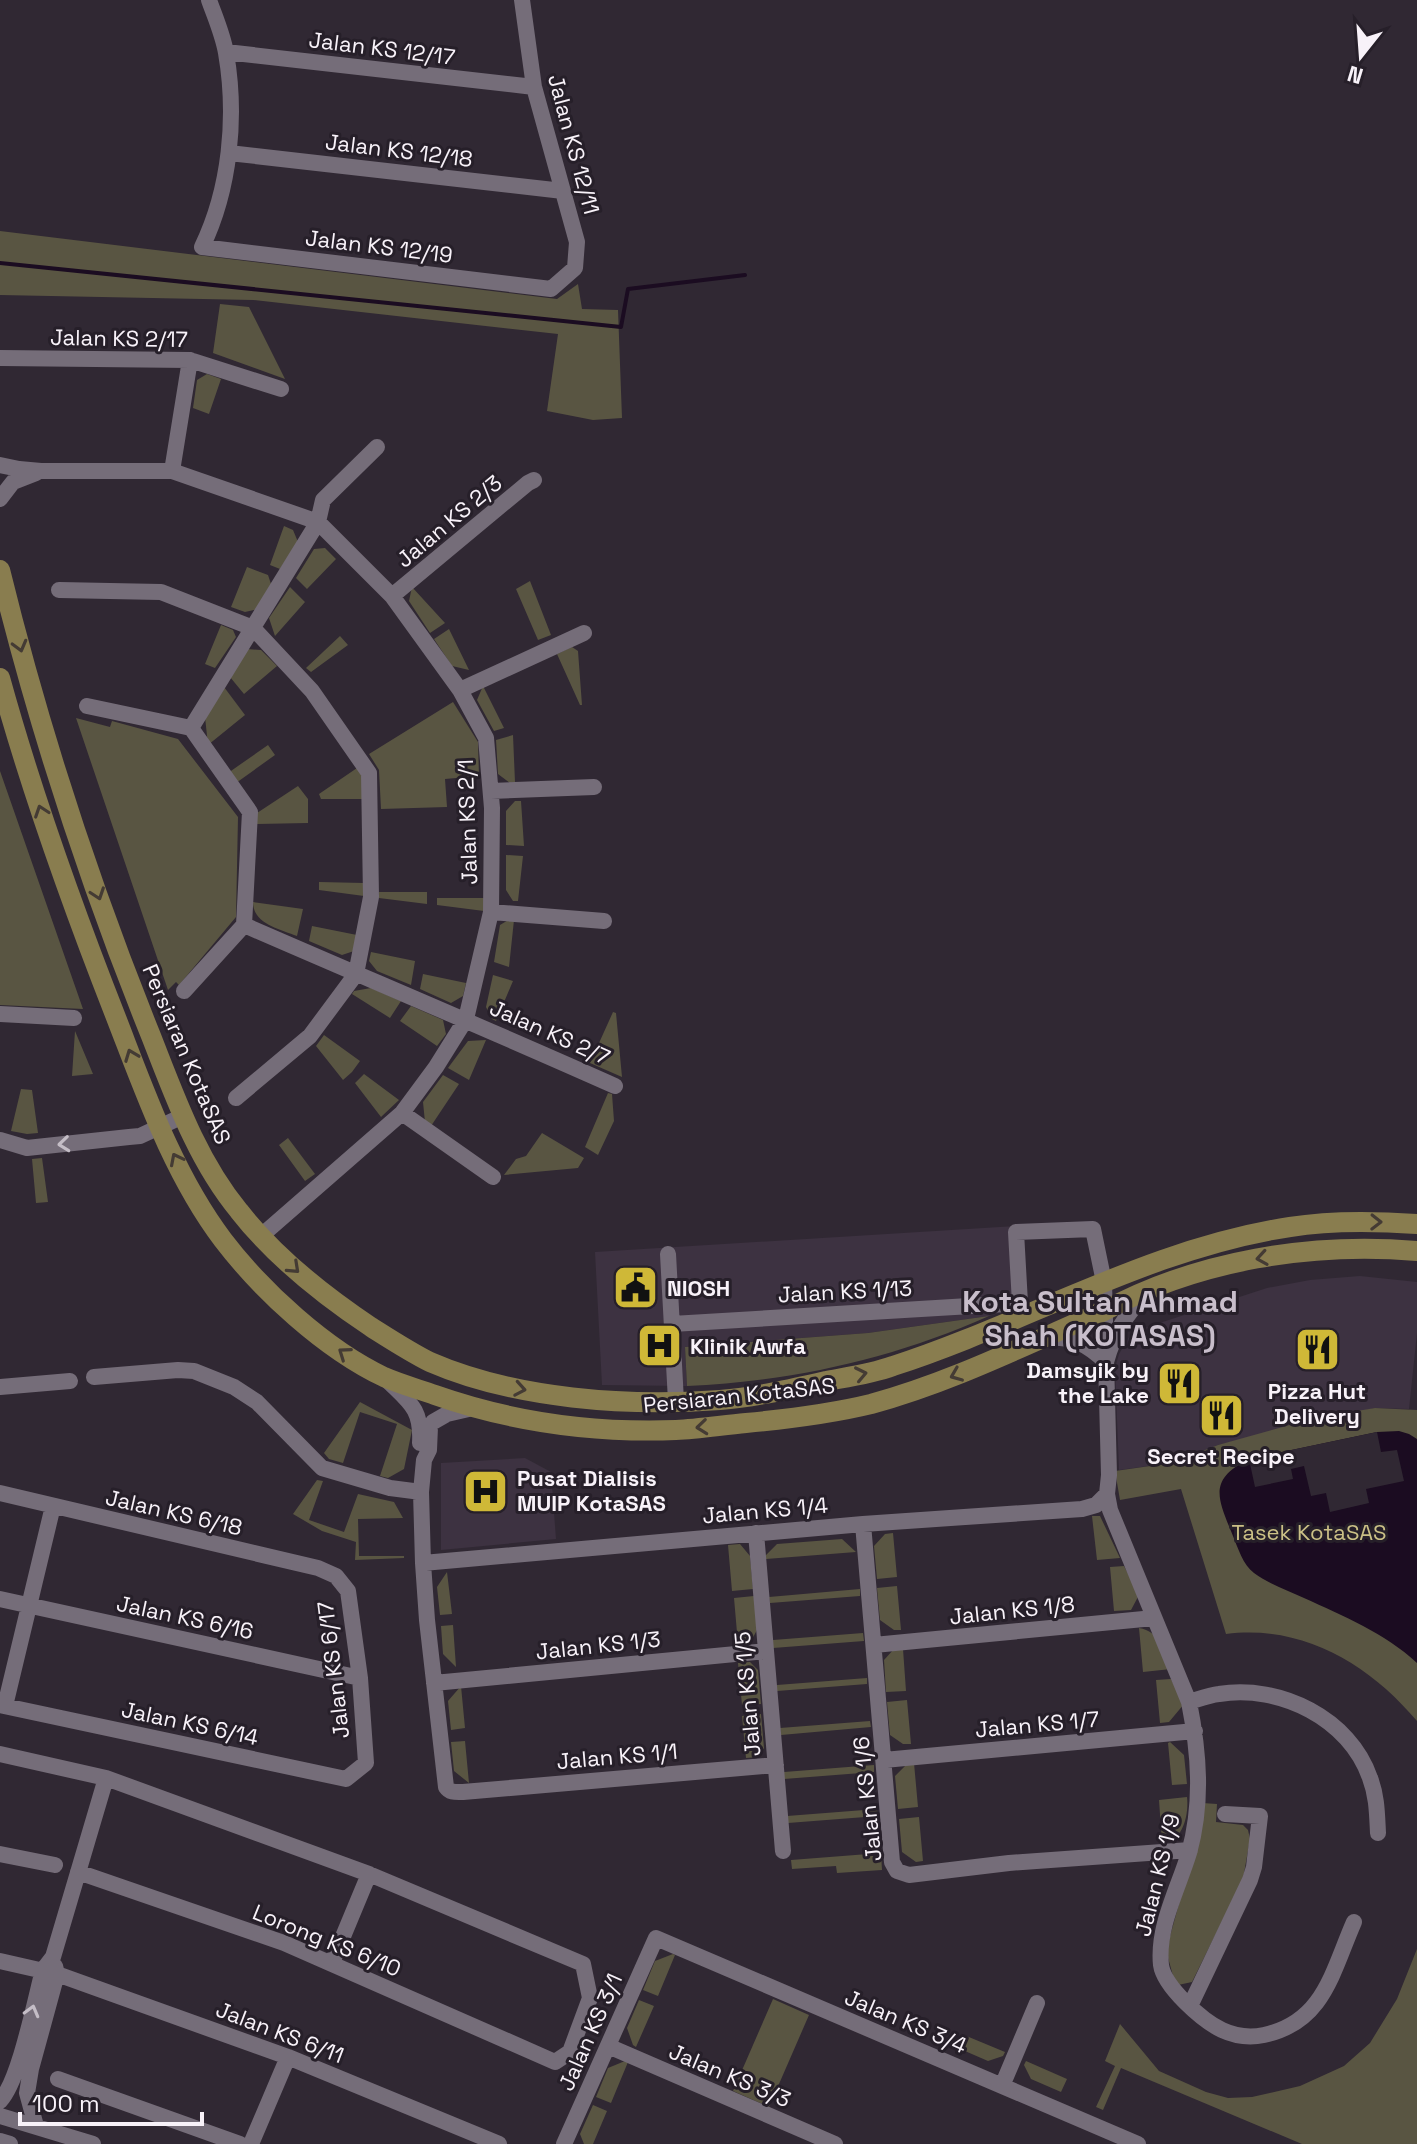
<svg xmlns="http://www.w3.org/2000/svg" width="1417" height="2144" viewBox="0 0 1417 2144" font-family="'Space Grotesk',sans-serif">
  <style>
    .built { fill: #3d3241 }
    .green { fill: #595542 }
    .water { fill: #1b0c21 }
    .pier { fill: #302833 }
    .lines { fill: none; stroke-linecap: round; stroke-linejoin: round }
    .stream { stroke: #1b0c21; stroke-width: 4 }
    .minor { stroke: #756d79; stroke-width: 16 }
    .major { stroke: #897d4f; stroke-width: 20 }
    .oneway { stroke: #443b34 }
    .oneway2 { stroke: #c4bdc6 }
    .labels { text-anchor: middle; stroke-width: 6; stroke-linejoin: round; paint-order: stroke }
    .street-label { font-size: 22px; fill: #f8f2f9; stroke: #261f29 }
    .poi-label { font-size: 22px; font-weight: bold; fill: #f8f2f9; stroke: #261f29; text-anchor: start }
    .park-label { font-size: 22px; fill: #cbc086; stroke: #261f29 }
    .district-label { font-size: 30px; font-weight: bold; fill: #c8becb; stroke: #261f29 }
  </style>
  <rect width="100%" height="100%" fill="#302833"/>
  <path class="built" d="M1016,1226l-2,82 -25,8 -121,17 -183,14 2,39 -85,-1 -7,-133z
    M1360,1276l57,6v51l-8,76 -34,-1 -157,37 -47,18 -52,7 -4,-102 4,-14 13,-22 135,-44 43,-8z
    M525,1458l26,14 5,67 -115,11v-87z"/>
  <path class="green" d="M0,231l557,68 21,-15 4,25 36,1 4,108 -29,2 -46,-9 11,-77 -305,-34 -253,-5z
    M220,304l29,3 36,72 -72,-26z
    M207,374l14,5 -12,35 -16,-6 4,-28z
    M284,526l9,4 5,12 -18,27 -10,-4z
    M325,548l11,11 -29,30 -11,-11 18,-29z
    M247,567l21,8 4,12 -14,22 -13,3 -14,-5z
    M530,581l21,54 -13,5 -22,-51z
    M290,587l15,15 -30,34 -6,-18z
    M412,587l33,36 -15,10 -21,-32z
    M221,625l12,5 3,7 -21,31 -10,-4z
    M449,629l20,41 -17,-4 -18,-27z
    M340,636l8,9 -37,27 -5,-4z
    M572,647l6,4 4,54h-2l-23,-51z
    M247,649l14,1 16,16 -33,28 -14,-17z
    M483,686l21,42 -10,3 -17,-31z
    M224,687l21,28 -37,30 -3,-28z
    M453,702l25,40 1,34 -34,3 2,28 -66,2 -2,-39 -10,-16z
    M76,718l34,9 2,-6 66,18 60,78 -2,100 -57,68 -3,-3 -8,8z
    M513,735l2,47 -5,1 -12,-9 -2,-34z
    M268,745l7,10 -39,28 -8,-10z
    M357,768l6,9v22h-42l-2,-5z
    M0,771l83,238 -83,-4z
    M298,786l10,13v24l-51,1v-11z
    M515,801h6l3,45 -18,-1v-34z
    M506,855l17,1 -5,45h-5l-7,-11z
    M319,882l45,1v13l-45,-6z
    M379,892h48v12l-48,-6z
    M437,898h47v13l-47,-6z
    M253,902l50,7 -6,27c-17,-7 -44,-12 -44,-34z
    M510,919l4,1 -5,47 -15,-5 6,-37z
    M312,926l45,9 -3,16 -12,4 -33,-14z
    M371,952l44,9 -4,24 -34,-14 -8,-10z
    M423,974l43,9 -3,13 -12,7 -31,-14z
    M493,975l20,6 -17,40 -4,-2 -6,-12z
    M371,988l30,13 -11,17 -38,-24 2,-3z
    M411,1006l32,14 3,14 -9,12 -37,-25z
    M613,1012l3,1 6,64 -32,-14z
    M75,1031l18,43 -21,2z
    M324,1035l36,26 -8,11 -9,8 -27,-34z
    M486,1040l-17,40 -21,-12 20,-27z
    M364,1074l35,26 -18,17 -26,-34z
    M443,1075l16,9 -28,42 -6,-4 -2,-20z
    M21,1089l11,1 6,43 -11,1 -16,-3z
    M608,1093l4,1 2,27 -16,34 -13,-8z
    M542,1133l42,25 -6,10 -74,7 12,-16 10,-3z
    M288,1138l27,36 -10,7 -26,-36z
    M42,1158l6,44 -12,1 -4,-44z
    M989,1316c-97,43 -195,65 -302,70l-2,-39 183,-14z
    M360,1402l52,28 -8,39 -16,9 -8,-2 17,-52 -37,-12 -17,51 -14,-4 -5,-6z
    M1375,1408l42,2v311c-47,-56 -114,-97 -191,-87l-45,-145 -61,11 -5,-29 56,-8 47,-18 97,-27z
    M317,1480l6,1 -14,39 35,12 14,-38 36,8 9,16 -45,1 1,37h45v2l-49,2 1,-18 -34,-11 -29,-17z
    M1092,1516h8l20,42 -23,2z
    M893,1533l4,44 -20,2 -3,-33 11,-12z
    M842,1539l14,13 -90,7v-4l11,-11z
    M740,1544l10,12 3,33 -21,2 -4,-46z
    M1124,1566l15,29 -8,15 -17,1 -4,-44z
    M447,1572l5,42 -12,1 -3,-28z
    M897,1586l4,44h-7l-14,-10 -3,-32z
    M860,1589v7l-90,7 -1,-6z
    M754,1596l3,34 -7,13 -12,1 -4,-46z
    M453,1625l3,42 -13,-13 -2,-28z
    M1139,1628c21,3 25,24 32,41l-28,3z
    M863,1633l1,8 -91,7v-8z
    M894,1649h9l3,42 -20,1 -2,-32z
    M750,1662l8,8 3,34 -19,1 -4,-42z
    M867,1678v6l-90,7v-6z
    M1171,1679l13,25 -15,18 -9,1 -4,-43z
    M461,1686l4,42 -14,2 -3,-29z
    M907,1700l4,44h-8l-13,-9 -3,-33z
    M761,1714l3,34 -6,9 -12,1 -4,-42z
    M870,1721l1,6 -90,8 -1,-7z
    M465,1741l4,42 -15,-12 -3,-29z
    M1170,1742l14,13 3,29 -15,1 -4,-42z
    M914,1763l4,44 -20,2 -3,-33 12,-12z
    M874,1765v7l-90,7v-7z
    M1187,1797c2,18 -4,45 -25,46l-3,-43z
    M1202,1803l15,1 -1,18 27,3 5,5 2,9 -7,40 -51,103 -14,3 -3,-2 -8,-29v-7l25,-90z
    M877,1809l1,7 -90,7 -1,-7z
    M919,1817l4,44 -7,1 -14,-10 -3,-33z
    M881,1853l1,17 -45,3 -1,-7 -44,3 -1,-9z
    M1417,1949v195h-115l-181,-76 -18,42 -7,-3 19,-41 -10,-5 15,-37 39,47 47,21 22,6 24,-1 48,-11 44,-20 26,-23 27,-44z
    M673,1954l2,1 -17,41 -15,-6 12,-29z
    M773,1999l36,16 -40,92 -36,-16z
    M639,2000l15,6 -18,41 -3,-2 -6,-17z
    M964,2035l41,17 -2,4 -15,5 -30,-13z
    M625,2061l3,1 -17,41 -15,-6 12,-29z
    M1026,2061l41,18 -6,13 -30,-13 -7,-14z
    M593,2105l14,6 -14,33h-9l-4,-10z"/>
  <path class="water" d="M1399,1431l10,3 8,5v224c-32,-30 -74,-47 -113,-65 -17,-8 -35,-14 -50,-25 -11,-8 -16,-25 -21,-37 -15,-37 -26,-56 16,-77l128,-27z"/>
  <path class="pier" d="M1377,1432l4,20 16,-2 7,31 -38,8 3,14 -39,9 -4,-19 -15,3 -7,-30 -13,3 2,10 -38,8 -6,-28z"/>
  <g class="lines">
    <path class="stream" d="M0,263l621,64 7,-38 117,-14"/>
    <path class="minor" d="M209,0c6,17 14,35 17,53 11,64 4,136 -24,194l349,42 24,-21 2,-26 -43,-155 -12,-87
      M226,52l308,35
      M229,153l334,38
      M0,358l190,2 91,29
      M0,465l19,4 22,2h131l146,51 74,74 68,94 26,48 6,70 -1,104 -25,107 -30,48 -34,46 -141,123
      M172,471l18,-111
      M0,499l13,-17 23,-9
      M59,590l102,2 92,36 59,63 57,82 2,124 -15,77 -46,62 -74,62
      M392,596l136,-113 6,-3
      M460,690l124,-57
      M87,706l104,22 59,84 -6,113 -60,66
      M191,728l127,-206 5,-22 54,-53
      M491,791l103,-4
      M491,912l113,9
      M244,925c124,54 248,106 371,161
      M0,1014l74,4
      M402,1113l91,64
      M0,1140l27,8 102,-11 11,-1 43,-20
      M668,1254l8,147
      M672,1324l348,-21 -4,-71 77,-3 11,53 5,193 -2,19 3,16 79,192c10,50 14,101 0,151 -11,36 -32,74 -28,112 3,22 42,56 61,65 13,6 28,8 42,5 60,-13 68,-63 90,-113
      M1047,1338c26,-2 41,7 59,24 9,-32 19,-45 41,-70
      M94,1377l84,-7 16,1 40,16 23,15 65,66 68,20 31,4
      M386,1379c23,23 36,29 34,64
      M0,1387l70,-6
      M473,1408l-26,6 -14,8 -3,5 -1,23 -5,10 -3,32 2,71 4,57 19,167c4,6 10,5 17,5l313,-27
      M0,1493l318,75 18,8 12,15 12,87 6,85 -20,16 -346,-74
      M863,1524l29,338 5,9 12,4 100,-12 181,-13
      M756,1533l27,318
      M423,1563l440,-39 219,-15 14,-4 11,-11
      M0,1599l360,79
      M874,1645l280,-27
      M434,1683l332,-32
      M1189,1702c10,-3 20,-7 30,-8 61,-10 131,25 151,84 7,18 7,36 8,55
      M5,1706l48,-200
      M0,1754l106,24 263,96 214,90 7,34 -20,54 -15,10 -271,-119 -206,-71
      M884,1760l311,-29
      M0,1854l55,11
      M0,1961l57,13 231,83 211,87
      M332,1963l37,-89
      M1190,2006l60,-126 4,-13 6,-51 -35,-2
      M608,2046l227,98
      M58,2079l182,65
      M1002,2086l35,-83
      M0,2101c19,-19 35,-101 43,-131l10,-13 53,-179
      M0,2116l93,28
      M36,2126l-9,-33 4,-24 26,-95 -2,-8
      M0,2141l10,3
      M251,2144l37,-87
      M564,2144l92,-206 482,206"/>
    <path class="major" d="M0,570c39,159 90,315 151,466 24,61 46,124 88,175 36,46 84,84 132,116 19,12 39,25 59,35 85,37 198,45 290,38 36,-3 71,-11 106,-19 22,-4 45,-7 67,-15 133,-43 257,-118 397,-139 42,-7 84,-6 127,-3
      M0,678c32,116 73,230 117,342 29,75 57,155 106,220 39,51 102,109 161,137 16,7 34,12 51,18 77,27 159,38 241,35 23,-1 47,-5 70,-7 42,-4 84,-9 125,-19 81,-22 156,-60 233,-93 94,-51 208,-69 313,-60"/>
  </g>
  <defs><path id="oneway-chevron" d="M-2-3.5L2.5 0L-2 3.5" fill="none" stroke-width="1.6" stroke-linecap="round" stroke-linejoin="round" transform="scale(2)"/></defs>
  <g class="oneway">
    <use href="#oneway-chevron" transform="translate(20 646) rotate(75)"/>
    <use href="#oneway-chevron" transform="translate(41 811) rotate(-109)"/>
    <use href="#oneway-chevron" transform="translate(98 894) rotate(71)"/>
    <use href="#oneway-chevron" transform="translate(131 1055) rotate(-111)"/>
    <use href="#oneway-chevron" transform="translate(176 1159) rotate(-117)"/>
    <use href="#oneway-chevron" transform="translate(1376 1222) rotate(1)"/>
    <use href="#oneway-chevron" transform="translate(1262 1258) rotate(171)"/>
    <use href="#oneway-chevron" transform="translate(294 1268) rotate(43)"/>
    <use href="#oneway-chevron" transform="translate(344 1353) rotate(-145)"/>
    <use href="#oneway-chevron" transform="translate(861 1374) rotate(-12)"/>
    <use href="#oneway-chevron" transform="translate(956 1375) rotate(158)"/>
    <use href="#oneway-chevron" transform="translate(520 1389) rotate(10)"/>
    <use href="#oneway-chevron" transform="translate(702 1427) rotate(174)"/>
  </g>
  <g class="oneway2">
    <use href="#oneway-chevron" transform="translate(64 1144) rotate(174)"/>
    <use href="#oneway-chevron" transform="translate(32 2011) rotate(-75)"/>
  </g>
  <defs>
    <symbol id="civic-square" viewBox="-11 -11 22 22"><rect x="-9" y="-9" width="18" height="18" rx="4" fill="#cfb837" stroke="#261f29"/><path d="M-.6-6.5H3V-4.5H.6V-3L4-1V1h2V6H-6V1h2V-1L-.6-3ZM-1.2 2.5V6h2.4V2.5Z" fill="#111"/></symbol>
    <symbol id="hospital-square" viewBox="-11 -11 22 22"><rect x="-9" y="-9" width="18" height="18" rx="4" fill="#cfb837" stroke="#261f29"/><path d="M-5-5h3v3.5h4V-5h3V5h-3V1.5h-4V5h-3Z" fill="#111"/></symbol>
    <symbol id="restaurant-square" viewBox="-11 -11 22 22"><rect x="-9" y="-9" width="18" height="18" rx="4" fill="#cfb837" stroke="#261f29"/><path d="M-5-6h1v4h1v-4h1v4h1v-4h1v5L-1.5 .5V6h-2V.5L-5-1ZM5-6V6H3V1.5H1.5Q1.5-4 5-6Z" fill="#111"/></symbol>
  </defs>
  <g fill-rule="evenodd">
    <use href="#civic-square" x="610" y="1262" width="51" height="51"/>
    <use href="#hospital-square" x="634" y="1320" width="51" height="51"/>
    <use href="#restaurant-square" x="1292" y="1324" width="51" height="51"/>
    <use href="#restaurant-square" x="1154" y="1358" width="51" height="51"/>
    <use href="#restaurant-square" x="1196" y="1390" width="51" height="51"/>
    <use href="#hospital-square" x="460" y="1466" width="51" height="51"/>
  </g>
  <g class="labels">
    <g class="street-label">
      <text transform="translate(382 48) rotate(7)" y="8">Jalan KS 12/17</text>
      <text transform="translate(574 144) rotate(75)" y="8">Jalan KS 12/11</text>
      <text transform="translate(399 150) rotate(7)" y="8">Jalan KS 12/18</text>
      <text transform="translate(379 246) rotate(7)" y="8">Jalan KS 12/19</text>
      <text transform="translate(119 338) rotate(1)" y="8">Jalan KS 2/17</text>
      <text transform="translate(449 521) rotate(-40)" y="8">Jalan KS 2/3</text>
      <text transform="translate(467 822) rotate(-92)" y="8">Jalan KS 2/1</text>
      <text transform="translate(550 1032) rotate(24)" y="8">Jalan KS 2/7</text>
      <text transform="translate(187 1054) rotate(67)" y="8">Persiaran KotaSAS</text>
      <text transform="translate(845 1291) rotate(-3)" y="8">Jalan KS 1/13</text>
      <text transform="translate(739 1395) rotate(-6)" y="8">Persiaran KotaSAS</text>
      <text transform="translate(765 1510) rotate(-5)" y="8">Jalan KS 1/4</text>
      <text transform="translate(174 1512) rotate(13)" y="8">Jalan KS 6/18</text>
      <text transform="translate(1012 1610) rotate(-6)" y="8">Jalan KS 1/8</text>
      <text transform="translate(185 1617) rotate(12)" y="8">Jalan KS 6/16</text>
      <text transform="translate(598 1645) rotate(-6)" y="8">Jalan KS 1/3</text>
      <text transform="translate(333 1670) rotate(-97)" y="8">Jalan KS 6/17</text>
      <text transform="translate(747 1694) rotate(-95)" y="8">Jalan KS 1/5</text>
      <text transform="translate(190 1723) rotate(12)" y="8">Jalan KS 6/14</text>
      <text transform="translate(1037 1724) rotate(-5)" y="8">Jalan KS 1/7</text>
      <text transform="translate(617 1756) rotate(-5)" y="8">Jalan KS 1/1</text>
      <text transform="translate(867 1799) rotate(-96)" y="8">Jalan KS 1/6</text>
      <text transform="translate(1157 1875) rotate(-76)" y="8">Jalan KS 1/9</text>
      <text transform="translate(327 1940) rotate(22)" y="8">Lorong KS 6/10</text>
      <text transform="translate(906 2021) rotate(23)" y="8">Jalan KS 3/4</text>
      <text transform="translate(280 2032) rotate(21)" y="8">Jalan KS 6/11</text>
      <text transform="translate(590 2032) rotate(-66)" y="8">Jalan KS 3/1</text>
      <text transform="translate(730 2075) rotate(23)" y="8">Jalan KS 3/3</text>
    </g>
    <g class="poi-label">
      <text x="667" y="1296">NIOSH</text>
      <text x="690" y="1354">Klinik Awfa</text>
      <text x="1149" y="1378" text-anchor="end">Damsyik by<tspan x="1149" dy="25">the Lake</tspan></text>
      <text x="1317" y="1399" text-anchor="middle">Pizza Hut<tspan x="1317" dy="25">Delivery</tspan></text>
      <text x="1221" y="1464" text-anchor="middle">Secret Recipe</text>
      <text x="517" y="1486">Pusat Dialisis<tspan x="517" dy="25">MUIP KotaSAS</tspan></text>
    </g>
    <g class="park-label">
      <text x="1309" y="1540">Tasek KotaSAS</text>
    </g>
    <g class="district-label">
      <text x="1100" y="1312">Kota Sultan Ahmad<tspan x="1100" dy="34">Shah (KOTASAS)</tspan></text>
    </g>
  </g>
  <g transform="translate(1361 56) rotate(197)" stroke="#261f29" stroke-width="6" paint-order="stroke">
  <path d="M0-6L14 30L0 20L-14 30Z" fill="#f8f2f9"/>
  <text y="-12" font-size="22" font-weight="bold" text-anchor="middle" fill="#f8f2f9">N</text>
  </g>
  <path d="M20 2112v12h182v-12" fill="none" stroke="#f8f2f9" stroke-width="4"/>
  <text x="32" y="2112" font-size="24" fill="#f8f2f9" stroke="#261f29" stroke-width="6" paint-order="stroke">100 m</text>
</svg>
